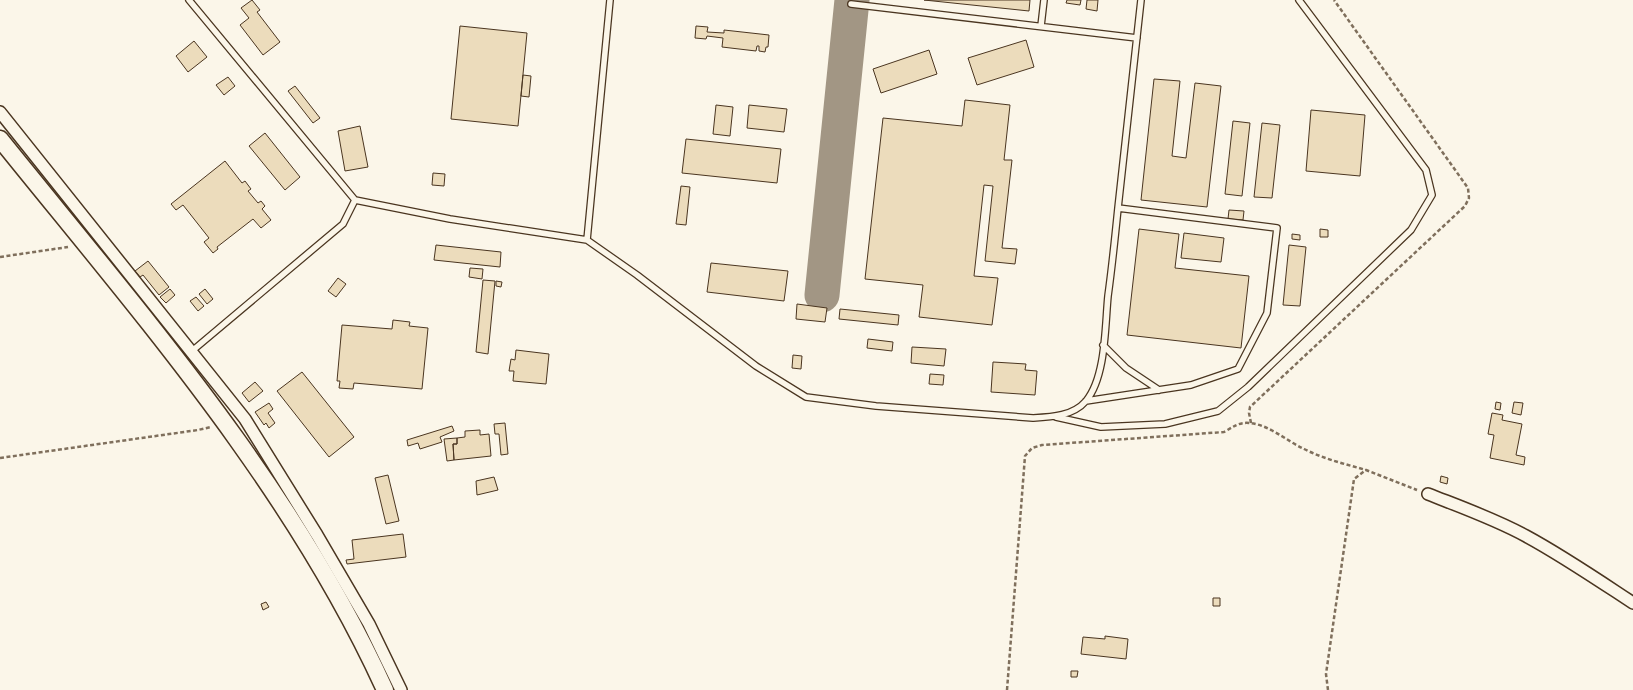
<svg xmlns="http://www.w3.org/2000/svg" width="1633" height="690" viewBox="0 0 1633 690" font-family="Commissioner,sans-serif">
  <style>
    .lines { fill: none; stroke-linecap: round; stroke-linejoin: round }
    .taxiway { stroke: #a29684; stroke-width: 35 }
    .building { fill: #ecdcbc; stroke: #4a3520 }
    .service-casing { stroke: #4a3520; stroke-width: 8 }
    .minor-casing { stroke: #4a3520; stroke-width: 14 }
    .secondary-casing { stroke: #4a3520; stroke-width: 19 }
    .path { stroke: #7f6f5c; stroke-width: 2.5; stroke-dasharray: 4 2.5; stroke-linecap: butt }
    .service { stroke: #fbf6e9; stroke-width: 5.5 }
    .minor { stroke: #fbf6e9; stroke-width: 11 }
    .secondary { stroke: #fbf6e9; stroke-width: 16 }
  </style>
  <rect width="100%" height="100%" fill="#fbf6e9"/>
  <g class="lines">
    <path class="taxiway" d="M822,295l30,-295"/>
  </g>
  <path class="building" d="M252,0l8,10 -3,2 23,30 -17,13 -23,-30 9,-7 -8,-10z
    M924,0h106l-1,11z
    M1067,0h14l-1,5 -14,-2z
    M1087,0h11l-1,11 -11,-2z
    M460,26l67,7 -9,93 -67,-7z
    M696,26l12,1 -1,5 17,1v-3l45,5 -1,12h-2l-1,5 -6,-1v-5h-2l-1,5 -34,-4 1,-9 -16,-2 -1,3 -11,-1z
    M1026,40l8,27 -57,18 -9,-27z
    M194,41l13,16 -19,15 -12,-16z
    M929,50l8,24 -56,19 -8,-24z
    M523,75l8,1 -2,21 -8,-1z
    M228,77l7,9 -11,9 -8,-10z
    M1154,79l26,2 -8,75 14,2 9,-75 26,3 -14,121 -66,-7z
    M295,86l25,32 -7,5 -25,-32z
    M965,100l45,5 -6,55h8l-10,88 15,1 -2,15 -30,-3 8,-75 -9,-1 -10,91 24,2 -6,47 -73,-8 4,-32 -58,-6 18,-161 79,8z
    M716,105l17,2 -3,29 -17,-2z
    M749,105l38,4 -3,23 -37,-4z
    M1311,110l54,5 -5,61 -54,-5z
    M1233,121l17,2 -8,73 -17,-2z
    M1262,123l18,2 -8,73 -18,-1z
    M360,126l8,41 -23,4 -7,-40z
    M265,133l35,44 -15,13 -36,-44z
    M686,139l95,10 -4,34 -95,-10z
    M225,161l17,22 3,-2 6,8 -3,2 10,12 3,-2 4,5 -3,3 9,11 -10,8 -8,-9 -36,28 1,2 -5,4 -9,-11 5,-4 -26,-33 -7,5 -5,-6z
    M433,173l12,1 -1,12 -12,-1z
    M681,186l9,1 -4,38 -10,-1z
    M1229,210l15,1 -1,9 -15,-1z
    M1139,229l40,5 -4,34 74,8 -8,72 -114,-13z
    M1320,229l8,1v7h-8z
    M1184,233l40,5 -3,24 -40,-4z
    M1292,234l8,1v5l-8,-1z
    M436,245l65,7 -1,15 -66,-7z
    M1289,245l17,2 -6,59 -17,-1z
    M148,261l21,26 -10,8 -16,-20 -3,2 -5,-6z
    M711,263l77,8 -4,30 -77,-9z
    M470,268l13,1 -1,10 -13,-2z
    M338,278l8,6 -10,13 -8,-6z
    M483,280l12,1 -7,73 -12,-2z
    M496,281l6,1 -1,5 -5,-1z
    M170,289l5,6 -9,8 -6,-6z
    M205,289l8,10 -6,5 -8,-10z
    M196,297l8,9 -6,5 -8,-10z
    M797,304l30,4 -2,14 -29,-3z
    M840,309l59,6 -1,10 -59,-6z
    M393,320l17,2 -1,4 19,2 -6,61 -68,-6 -1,6 -14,-1 1,-7h-3l5,-56 50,4z
    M868,339l25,3 -1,9 -25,-3z
    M912,347l34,2 -2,17 -33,-3z
    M516,350l33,4 -3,30 -33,-3 1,-10h-5l2,-12 4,1z
    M793,355l9,1 -1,13 -9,-1z
    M993,362l33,2 -1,6 12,1 -2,24 -44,-3z
    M302,372l52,65 -25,20 -52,-66z
    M930,374l14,1 -1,10 -14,-1z
    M255,382l8,9 -14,11 -7,-9z
    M1496,402l5,1 -1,7 -5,-1z
    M1514,402l9,1 -2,12 -9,-2z
    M269,403l4,6 -5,4 7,10 -6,5 -3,-5 -2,2 -9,-13z
    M1492,413l11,2 -1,5 20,4 -6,31 9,2 -1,8 -34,-7 4,-23 -6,-1z
    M505,423l3,31 -7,1 -2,-21h-4l-1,-10z
    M452,426l2,5 -14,6 2,5 -22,7 -2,-6 -10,3 -1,-6z
    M480,430v5l9,-1 2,22 -37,4 -1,-16h4v-6l8,-1v-6z
    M457,438v6h-4l1,16 -7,1 -3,-22z
    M388,475l11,46 -13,3 -11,-46z
    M1441,476l7,2 -1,6 -7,-2z
    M494,477l4,13 -21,5 -1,-14z
    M403,534l3,23 -59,7 -1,-4 8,-1 -2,-19z
    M1213,598h7v8h-7z
    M266,602l3,5 -6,3 -2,-6z
    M1105,636l23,3 -2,20 -45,-5 2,-17 22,2z
    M1071,671h7l-1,6h-6z"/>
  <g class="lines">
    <defs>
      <path id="service" d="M189,0l166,200 95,19 137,21 50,35 119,91 50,31 70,9 157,12c19,-1 40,-2 53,-17 20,-24 19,-75 22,-105 4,-29 7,-58 10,-88l159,20 -10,85 -29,56 -47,16 -105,16
        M851,4l286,34
        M1041,26l3,-26
        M1118,208l23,-208
        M587,240l23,-240
        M1103,345l23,23 33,22
        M192,351l151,-127 12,-24
        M1056,417l45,10 64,-3 53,-13 30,-24 163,-157 21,-35 -6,-25 -127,-170"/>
      <path id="minor" d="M0,112l245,307 72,116 52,89 32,66
        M1428,494c33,13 67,25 98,42 37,20 72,44 107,67"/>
      <path id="secondary" d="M0,139c140,174 292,346 385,551"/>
    </defs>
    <use href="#service" class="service-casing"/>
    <use href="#minor" class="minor-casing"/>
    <use href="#secondary" class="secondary-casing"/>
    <path class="path" d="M0,257l68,-10
      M1251,423l-2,-10 1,-6 215,-201 4,-8 -1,-10 -134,-188
      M0,458l198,-28 13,-3
      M1007,690l18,-234 7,-8 10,-3 182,-13c9,-5 15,-10 25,-9 19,1 38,18 55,26 20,10 41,15 62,21
      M1328,690l-2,-16 28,-195 12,-9 51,20"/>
    <use href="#service" class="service"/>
    <use href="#minor" class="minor"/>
    <use href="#secondary" class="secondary"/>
  </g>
</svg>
